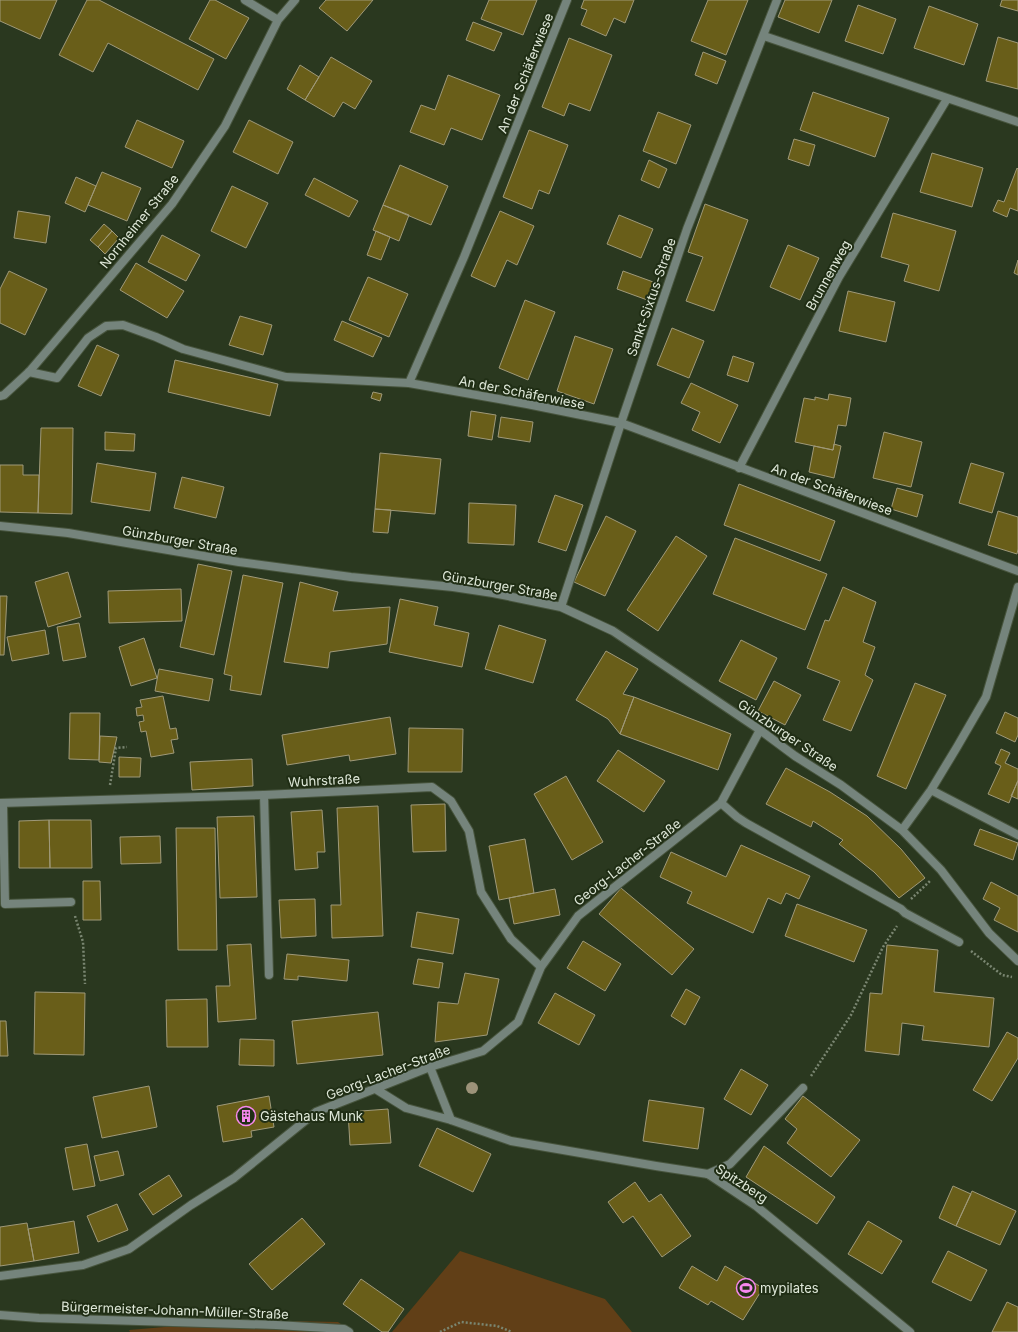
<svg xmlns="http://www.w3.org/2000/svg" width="1018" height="1332" viewBox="0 0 1018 1332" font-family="Inter,sans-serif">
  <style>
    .green { fill: #613f17 }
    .building { fill: #695e19; stroke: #9f9979 }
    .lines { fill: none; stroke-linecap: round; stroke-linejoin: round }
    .service-casing { stroke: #47543d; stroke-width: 10 }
    .minor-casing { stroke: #47543d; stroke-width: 10 }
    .path { stroke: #7a8671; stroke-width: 2.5; stroke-dasharray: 2 2; stroke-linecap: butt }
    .service { stroke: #75847c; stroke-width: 8 }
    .minor { stroke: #75847c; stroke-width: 8 }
    .tree { fill: #9c9379 }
    .labels { text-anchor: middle; stroke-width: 4; stroke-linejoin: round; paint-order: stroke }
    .street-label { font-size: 13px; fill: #dfe8d9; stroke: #202e15 }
    .poi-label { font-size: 13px; fill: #dfe8d9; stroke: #202e15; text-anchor: start }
  </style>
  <rect width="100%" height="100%" fill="#2a381f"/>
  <path class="green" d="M460,1251l145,48 27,33h-240z
    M247,1320l91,2 14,10h-222l-1,-2z"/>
  <path class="building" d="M0,0h57l-17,39 -40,-18z
    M87,0h12l115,59 -16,31 -90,-47 -15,29 -34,-17z
    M210,0h5l34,18 -23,41 -37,-20z
    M326,0h47l-26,31 -28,-23z
    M489,0h48l-14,35 -42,-16z
    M584,0h50l-9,23 -11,-5 -8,18 -25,-11 6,-15 -6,-2z
    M708,0h40l-22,55 -35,-14z
    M785,0h47l-13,33 -41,-16z
    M1002,0h16v11l-18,-5z
    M858,5l38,14 -13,35 -38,-13z
    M929,6l49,18 -14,41 -50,-17z
    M473,22l29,11 -8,18 -28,-11z
    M998,37l20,6v46l-32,-8z
    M569,38l43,17 -22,56 -21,-8 -5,13 -22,-9z
    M703,52l23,9 -9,23 -22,-9z
    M331,57l41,24 -17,28 -12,-7 -9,15 -29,-17z
    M300,65l19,12 -14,23 -18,-11z
    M448,75l52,20 -18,45 -31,-12 -7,17 -34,-13 11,-27 14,5z
    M813,92l76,26 -14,39 -75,-27z
    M658,112l33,13 -15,39 -33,-13z
    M137,120l47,21 -12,27 -47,-21z
    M249,120l44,22 -15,32 -45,-22z
    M529,130l39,15 -19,49 -10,-4 -7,19 -29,-12z
    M794,139l21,6 -6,21 -21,-7z
    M932,153l51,15 -11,39 -52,-15z
    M649,160l18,9 -8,19 -18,-8z
    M400,165l48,21 -17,39 -48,-20z
    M1017,168l1,1v42l-8,-3 -3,9 -14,-6 5,-11 6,2z
    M102,172l39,16 -14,33 -39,-16z
    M76,177l20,9 -11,26 -20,-9z
    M314,178l44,23 -9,16 -44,-22z
    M232,186l36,17 -22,45 -35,-17z
    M705,204l43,16 -34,91 -28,-10 17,-44 -15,-5z
    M383,205l26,10 -10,26 -26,-11z
    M18,211l32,5 -4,27 -32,-5z
    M500,211l34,15 -17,39 -10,-5 -12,27 -24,-11z
    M893,213l63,18 -17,60 -35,-10 5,-16 -28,-8z
    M619,215l34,14 -12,29 -34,-14z
    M104,224l8,7 -14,16 -8,-7z
    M112,231l7,7 -14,16 -7,-7z
    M376,231l14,6 -9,23 -14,-5z
    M162,235l38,20 -14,26 -38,-19z
    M788,245l31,13 -19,42 -30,-13z
    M1018,260v15l-4,-2z
    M136,263l48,28 -17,27 -47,-28z
    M9,271l38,18 -22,46 -25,-12v-34z
    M623,271l33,12 -6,18 -33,-12z
    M368,277l40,17 -19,43 -40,-17z
    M848,291l47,11 -9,40 -47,-11z
    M525,300l30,12 -27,68 -29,-12z
    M240,316l32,9 -9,30 -34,-10z
    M342,321l40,17 -9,19 -39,-17z
    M672,328l32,13 -15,37 -32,-13z
    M575,336l38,13 -19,55 -37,-13z
    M97,345l22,10 -18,41 -23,-10z
    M733,356l21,7 -6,19 -21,-7z
    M175,360l103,24 -8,32 -102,-24z
    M691,383l47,22 -18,38 -28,-13 8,-18 -19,-9z
    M373,392l9,2 -2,7 -9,-3z
    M829,394l22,4 -5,28 -8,-1 -5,25 -38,-8 9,-44 11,2v-3l13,3z
    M471,411l25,4 -4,25 -24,-4z
    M501,417l32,5 -3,20 -32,-5z
    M41,428h32l-1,86 -34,-1z
    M105,432l30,2 -1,17 -29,-1z
    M884,432l38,10 -11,45 -38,-9z
    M834,444l7,2 -7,32 -25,-6 5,-26 19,4z
    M380,453l61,6 -6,55 -60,-5z
    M97,463l59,10 -6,38 -59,-9z
    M971,463l33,10 -12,40 -33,-10z
    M0,465h23v10h16l-1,38 -38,-1z
    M182,477l42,10 -8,31 -42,-10z
    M739,484l96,37 -15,40 -96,-36z
    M897,488l26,7 -6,22 -26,-8z
    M555,495l28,10 -17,46 -28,-9z
    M469,503l47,2 -2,40 -46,-2z
    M375,509l16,1 -3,23 -15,-1z
    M998,511l20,6v32l-1,5 -29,-9z
    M606,516l30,15 -31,65 -31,-14z
    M676,536l31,20 -49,75 -31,-21z
    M735,538l92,36 -22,56 -92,-36z
    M198,564l34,7 -18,84 -34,-8z
    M68,572l13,45 -33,10 -13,-45z
    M243,575l40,8 -22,112 -31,-5 2,-14 -8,-2z
    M300,582l38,10 -5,19 57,-4 -3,37 -57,8 -2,16 -44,-6z
    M843,587l33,15 -13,40 12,5 -10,28 8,5 -22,51 -28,-11 17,-39 -33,-13 18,-48 4,1z
    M181,589l1,32 -73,2 -1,-32z
    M0,596h7l-3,59h-4z
    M400,599l38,8 -4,18 35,8 -7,34 -73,-15z
    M79,623l7,34 -23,4 -6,-34z
    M499,625l47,15 -13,43 -48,-14z
    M45,630l4,24 -37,7 -5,-24z
    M144,638l13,40 -26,8 -12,-39z
    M741,640l36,18 -21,42 -37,-19z
    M606,651l32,18 -15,25 11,3 -14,37 -12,-15 -32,-19z
    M159,669l54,10 -4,22 -54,-10z
    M774,681l27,14 -16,30 -27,-14z
    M915,683l31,12 -40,94 -29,-13z
    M163,696l7,33 6,-1 2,11 -7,1 3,13 -23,4 -5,-26 -5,1 -2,-10 5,-1 -1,-6 -6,1 -1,-8 6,-1 -2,-7z
    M634,697l97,37 -13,36 -98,-36z
    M1005,712l13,6v17l-3,7 -19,-9z
    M70,713h30l-1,47 -30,-1z
    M390,717l6,37 -46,7 -1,-6 -62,10 -5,-30z
    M409,728l54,1 -1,43h-54z
    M100,736l17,1 -6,26 -12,-1z
    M1001,749l9,4 -5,10 13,6v11l-9,23 -21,-9 13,-28 -6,-3z
    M618,750l47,31 -21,31 -47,-31z
    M119,757l22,1 -1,19h-21z
    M252,759l1,27 -61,4 -2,-28z
    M786,768l44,24 37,24 34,33 24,29 -26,20 -25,-26 -35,-28 4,-4 -30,-19 -2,6 -45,-23z
    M566,776l37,66 -31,18 -38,-66z
    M1018,781v18l-7,-3z
    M445,804l1,47 -33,1 -2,-47z
    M378,806l5,130 -51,2 -1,-33h10l-4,-97z
    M322,810l3,42h-8l1,16 -23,2 -4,-58z
    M254,816l3,81 -37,1 -3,-81z
    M49,820l1,48h-31v-47z
    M49,820h42l1,48h-42z
    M176,828h39l2,122h-39z
    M980,829l38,14 -5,17 -39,-15z
    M160,836l1,27 -40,1 -1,-27z
    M525,839l9,54 -35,7 -10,-54z
    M741,845l69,31 -11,23 -13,-6 -5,11 -13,-6 -15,35 -66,-30 5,-11 -32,-15 11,-25 55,25z
    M83,881h17l1,39h-18z
    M991,882l27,14v36l-24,-12 6,-12 -17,-9z
    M621,888l73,61 -22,26 -73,-61z
    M555,889l5,26 -46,9 -5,-26z
    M315,899l1,37 -35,2 -2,-38z
    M797,904l70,26 -13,32 -69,-26z
    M417,912l42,7 -6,35 -42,-7z
    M583,941l38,23 -16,27 -38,-23z
    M251,944l5,75 -38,3 -2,-36h14l-3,-41z
    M887,945l51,5 -4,42 60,6 -5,49 -67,-7 2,-14 -22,-3 -3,32 -34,-4 5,-58 12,1z
    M287,954l62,6 -2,21 -49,-5v4l-14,-1z
    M418,959l25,4 -4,25 -26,-4z
    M465,973l34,6 -12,56 -52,7 3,-40 20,2z
    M686,989l14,8 -15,28 -14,-9z
    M35,992l50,1 -1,62 -50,-1z
    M555,993l40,22 -16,30 -41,-22z
    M207,999l1,48h-41l-1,-47z
    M378,1012l5,43 -86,9 -5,-43z
    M0,1021h6l2,35h-8z
    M1007,1032l11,6v20l-26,43 -19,-11z
    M240,1039l34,1v26l-35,-1z
    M741,1069l27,16 -17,30 -27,-16z
    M149,1086l8,41 -55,11 -9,-41z
    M269,1096l5,31 -23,4 1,6 -29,5 -6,-36z
    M803,1096l57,44 -29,37 -44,-34 10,-14 -12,-10z
    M649,1100l55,8 -6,41 -55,-8z
    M388,1109l3,34 -41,2 -2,-33z
    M437,1128l54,26 -18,38 -54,-26z
    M87,1144l8,42 -22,4 -8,-42z
    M764,1146l71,51 -18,27 -71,-47z
    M118,1151l6,24 -24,6 -6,-25z
    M169,1175l13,21 -29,19 -14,-21z
    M635,1182l14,20 12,-8 30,42 -29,21 -29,-41 -10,7 -15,-21z
    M953,1186l18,8 -15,32 -17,-8z
    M972,1191l44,20 -16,34 -44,-19z
    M117,1204l11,26 -30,12 -11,-26z
    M302,1218l23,26 -53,46 -23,-26z
    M74,1221l5,32 -45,8 -6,-32z
    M868,1221l34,20 -20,33 -34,-20z
    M27,1223l7,38 -34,5v-39z
    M948,1251l39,19 -16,31 -39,-19z
    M692,1266l25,15 8,-15 38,22 -20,32 -32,-19 -3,4 -29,-17z
    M361,1279l43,30 -16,23h-6l-39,-28z
    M1007,1302l11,5v25h-26z"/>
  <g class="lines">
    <defs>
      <path id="service" d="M29,372l28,6 31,-40 18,-12 17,-1 33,12 27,12 103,28 123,6
        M264,795l5,180
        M3,803l2,101 66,-2
        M708,1174l22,-10 73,-76"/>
      <path id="minor" d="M245,0l33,20
        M567,0l-103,257 -55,126 118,21 94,19 397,148
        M764,36l254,86
        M0,396l4,-1 25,-23 143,-168 53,-78 53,-106 17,-20
        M739,468l100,-191 108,-178
        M0,526l68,7 171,29 112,15 102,10 40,6 68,14 52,24 147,99 35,26 46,29 61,45 39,40 48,63 29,28
        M561,607l60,-184 66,-194 90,-229
        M931,790l87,45
        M0,803l264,-8 168,-8 19,14 18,30 12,61 30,47 30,28
        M721,803l16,14 9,6 155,86 4,4 54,29
        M902,830l29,-40 26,-43 29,-50 32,-110
        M430,1067l21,53
        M374,1088l32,20 45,12 60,21 145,25 52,8 48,32 154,126
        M0,1276l83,-11 46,-16 62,-44 43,-27 82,-66 114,-45 53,-16 35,-29 23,-55 37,-51 143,-113 39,-73
        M0,1315l39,3 237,7 68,4 5,3"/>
    </defs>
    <use href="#service" class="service-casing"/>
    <use href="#minor" class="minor-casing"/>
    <path class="path" d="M110,785l6,-37 11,-1
      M911,899l20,-19
      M75,916l8,26 2,42
      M971,951l31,24 10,2
      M811,1076l40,-61 32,-68 14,-21
      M440,1332l21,-10 36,4 15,6"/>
    <use href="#service" class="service"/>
    <use href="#minor" class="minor"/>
  </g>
  <circle class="tree" cx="472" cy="1088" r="6"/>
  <defs>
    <symbol id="building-ring" viewBox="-11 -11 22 22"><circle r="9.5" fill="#202e15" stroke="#f688ed" stroke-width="1.5"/><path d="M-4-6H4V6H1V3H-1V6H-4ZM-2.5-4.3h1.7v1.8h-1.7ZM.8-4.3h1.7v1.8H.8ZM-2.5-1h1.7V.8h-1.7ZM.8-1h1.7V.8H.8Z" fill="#f688ed"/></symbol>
    <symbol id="stadium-ring" viewBox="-11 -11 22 22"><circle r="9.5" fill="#202e15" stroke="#f688ed" stroke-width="1.5"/><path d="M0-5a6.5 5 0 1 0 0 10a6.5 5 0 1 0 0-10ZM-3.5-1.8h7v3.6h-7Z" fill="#f688ed"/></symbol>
  </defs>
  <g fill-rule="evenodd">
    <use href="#building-ring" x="235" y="1105" width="22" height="22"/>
    <use href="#stadium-ring" x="735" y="1277" width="22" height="22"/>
  </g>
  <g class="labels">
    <g class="street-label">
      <text transform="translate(525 73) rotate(-68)" y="5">An der Schäferwiese</text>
      <text transform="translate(139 221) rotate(-51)" y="5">Nornheimer Straße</text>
      <text transform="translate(828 275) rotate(-61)" y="5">Brunnenweg</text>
      <text transform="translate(651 297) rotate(-71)" y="5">Sankt-Sixtus-Straße</text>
      <text transform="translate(522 392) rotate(11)" y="5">An der Schäferwiese</text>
      <text transform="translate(832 489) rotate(20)" y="5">An der Schäferwiese</text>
      <text transform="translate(180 540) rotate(10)" y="5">Günzburger Straße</text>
      <text transform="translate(500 585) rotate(10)" y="5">Günzburger Straße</text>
      <text transform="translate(788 735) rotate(34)" y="5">Günzburger Straße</text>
      <text transform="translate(324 780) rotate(-3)" y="5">Wuhrstraße</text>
      <text transform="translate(627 862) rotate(-38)" y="5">Georg-Lacher-Straße</text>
      <text transform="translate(388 1072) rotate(-21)" y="5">Georg-Lacher-Straße</text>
      <text transform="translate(742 1183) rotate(33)" y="5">Spitzberg</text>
      <text transform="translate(175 1310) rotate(2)" y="5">Bürgermeister-Johann-Müller-Straße</text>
    </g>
    <g class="poi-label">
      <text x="260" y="1121">Gästehaus Munk</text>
      <text x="760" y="1293">mypilates</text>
    </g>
  </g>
</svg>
